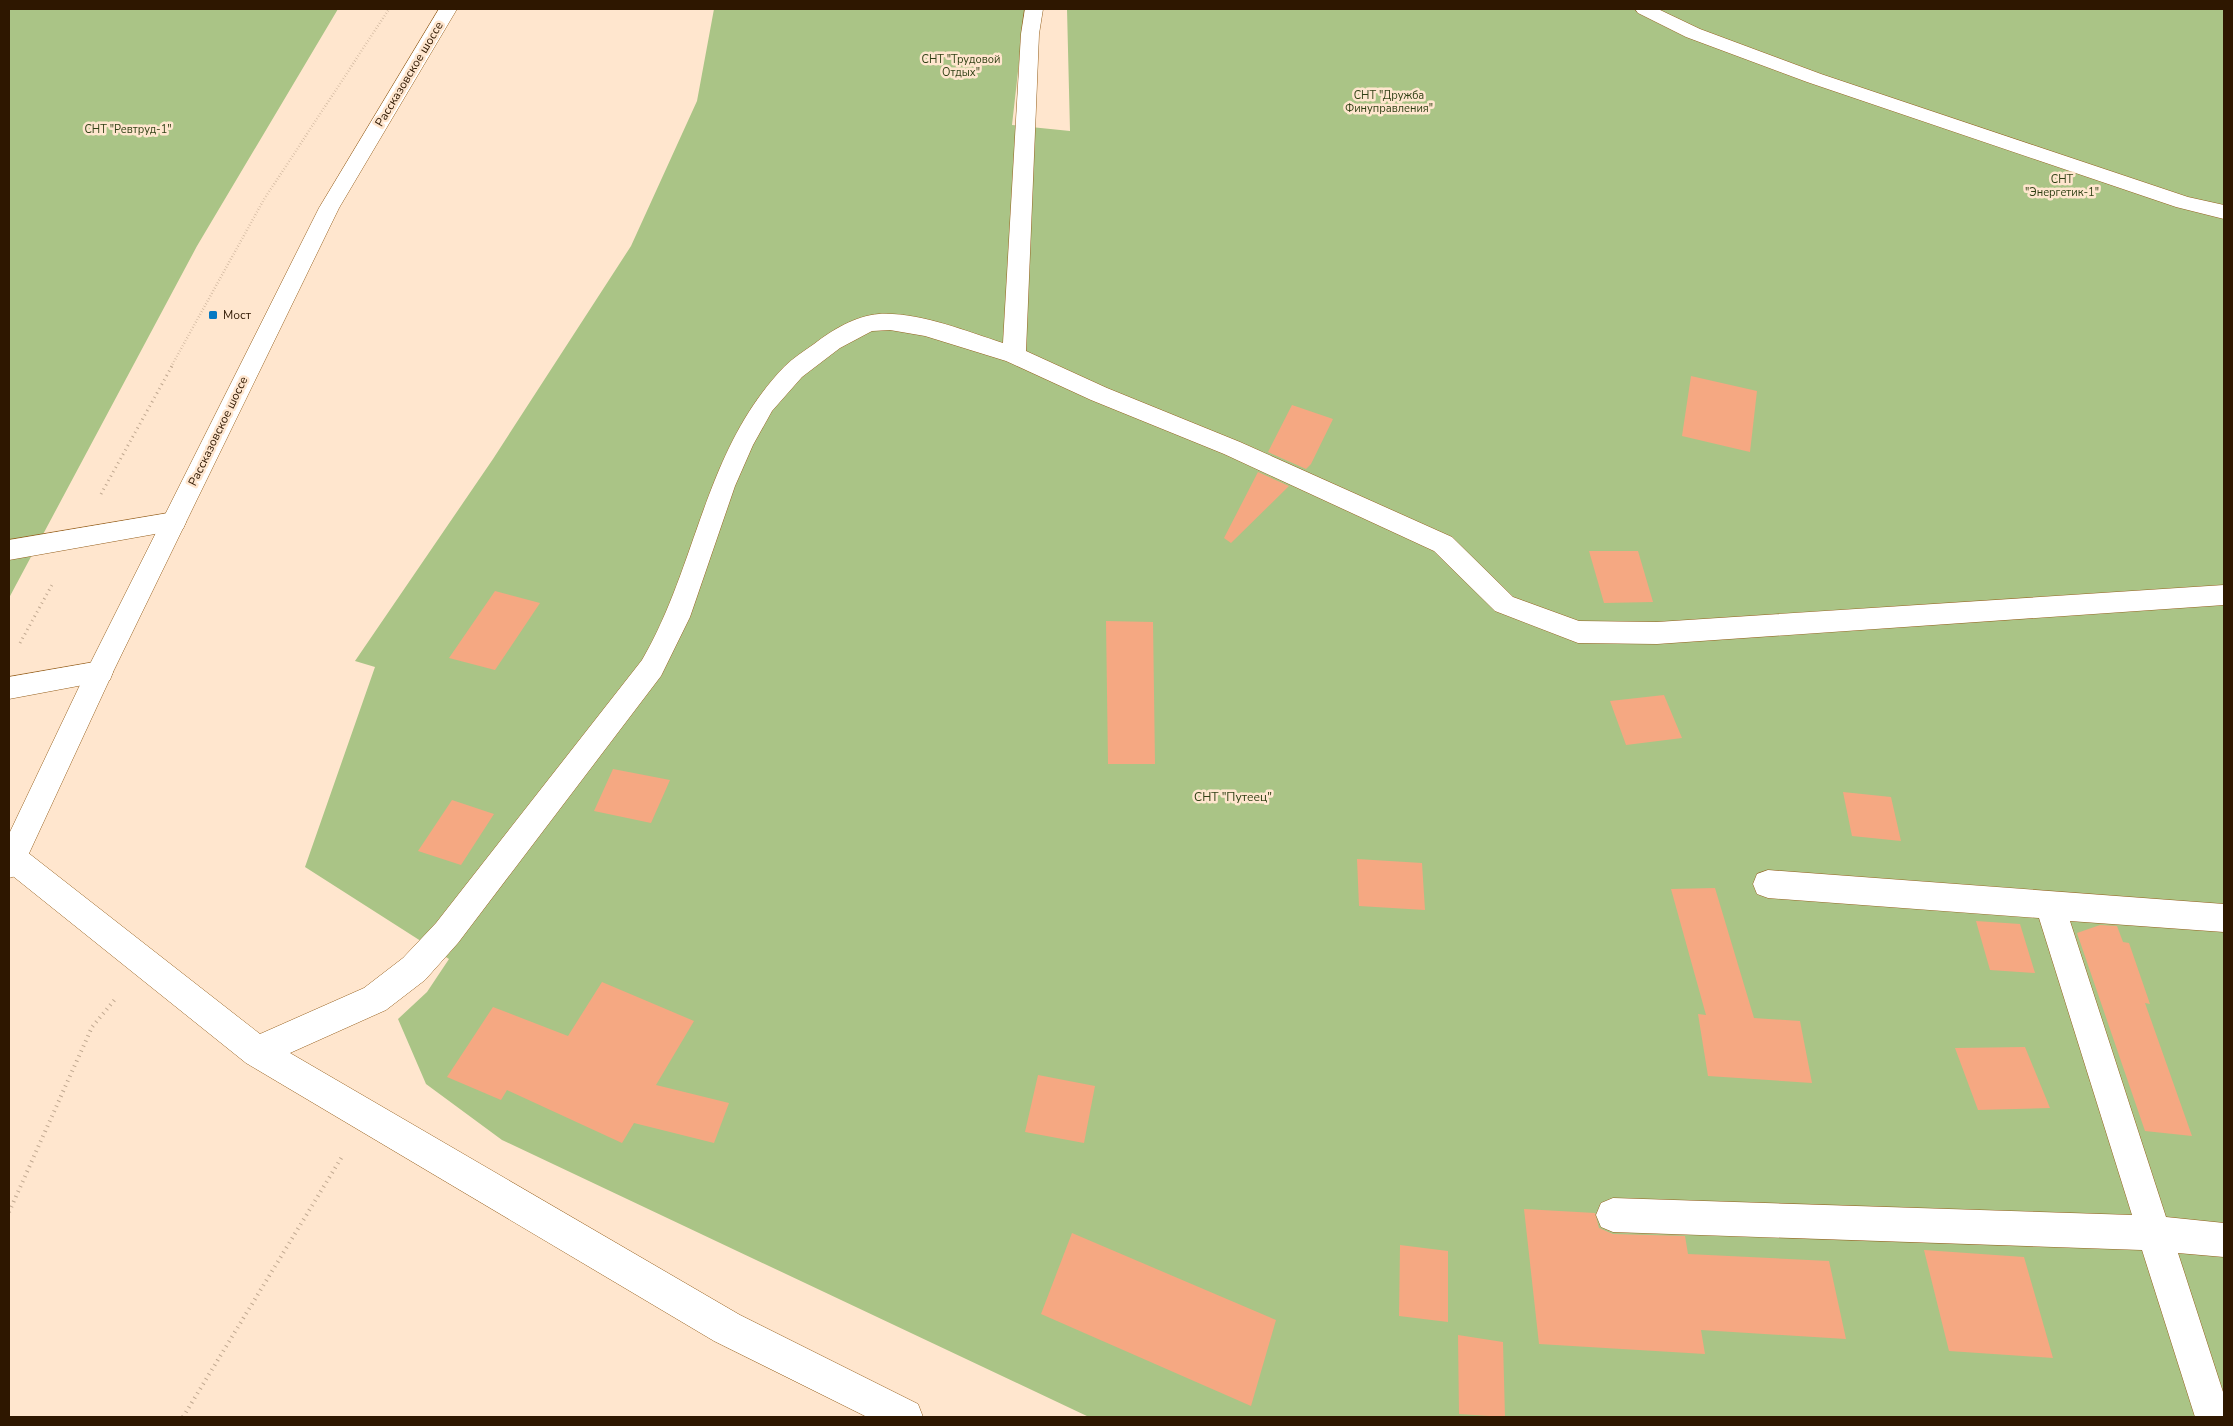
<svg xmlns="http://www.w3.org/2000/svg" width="2233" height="1426" viewBox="0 0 2233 1426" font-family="'Nunito Sans',sans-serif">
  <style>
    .green { fill: #aac486 }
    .building { fill: #f5a882 }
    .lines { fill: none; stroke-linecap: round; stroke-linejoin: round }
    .service-casing { stroke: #96601e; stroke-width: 1 }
    .minor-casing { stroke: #96601e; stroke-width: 1 }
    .primary-casing { stroke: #96601e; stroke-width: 1 }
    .path-far2 { stroke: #c0a890; stroke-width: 2.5; stroke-dasharray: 0.5 2.5; stroke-linecap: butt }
    .path-far1 { stroke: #c0a890; stroke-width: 3; stroke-dasharray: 1 4; stroke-linecap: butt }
    .path { stroke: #c0a890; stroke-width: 4; stroke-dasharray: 1 4.5; stroke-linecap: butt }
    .service { fill: #fff; fill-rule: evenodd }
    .minor { fill: #fff; fill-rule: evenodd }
    .primary { fill: #fff; fill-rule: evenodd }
    .poi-dot { fill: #0579c3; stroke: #ffe6ce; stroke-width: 2 }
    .labels { text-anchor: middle; stroke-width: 5; stroke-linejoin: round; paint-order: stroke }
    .far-park-label { font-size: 11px; fill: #304015; stroke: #ffe6ce }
    .street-label { font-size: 12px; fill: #2e1700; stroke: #ffe6ce }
    .poi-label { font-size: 12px; fill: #2e1700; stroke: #ffe6ce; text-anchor: start }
    .park-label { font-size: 12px; fill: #304015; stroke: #ffe6ce }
  </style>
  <rect width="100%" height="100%" fill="#ffe6ce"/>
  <path class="green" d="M9,9h329l-141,237 -188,352z
    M714,9h311l-13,116 58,6 -3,-122h1157v1408h-1135l-587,-277 -76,-56 -28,-65 29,-27 22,-33 -144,-92 70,-200 -20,-6 138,-202 138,-213 66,-145z"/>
  <path class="building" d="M1691,376l66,15 -7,61 -68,-16z
    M1292,405l41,14 -22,45 -5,5 -38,-17z
    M1258,472l31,14 -58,57 -7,-5z
    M1589,551h49l15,51 -49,1z
    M495,591l45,12 -45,67 -46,-12z
    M1106,621l47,1 2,142h-47z
    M1664,695l18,43 -56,7 -16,-44z
    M613,769l57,11 -19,43 -57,-12z
    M1843,792l48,5 10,44 -49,-5z
    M452,800l42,14 -33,51 -43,-14z
    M1357,859l65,4 3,47 -66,-4z
    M1715,888l39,130 46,3 12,62 -104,-7 -10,-62 8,1 -35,-126z
    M1976,921l44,3 15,49 -45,-3z
    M2100,925l17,1 6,16 6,1 21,61 -5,-1 47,133 -47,-5 -68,-198z
    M602,982l92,39 -38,64 73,18 -15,40 -80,-20 -12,20 -115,-53 -6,10 -54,-23 46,-70 75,29z
    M2025,1047l25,61 -72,2 -23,-62z
    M1038,1075l57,11 -11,57 -59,-11z
    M1524,1209l71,4 4,15 14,6 72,2 3,18 141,7 17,78 -145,-9 4,24 -166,-10z
    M1072,1233l204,87 -25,86 -210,-92z
    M1400,1245l48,6v71l-49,-6z
    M1924,1250l100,7 29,101 -104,-7z
    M1458,1335l45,7 2,75 -46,-3z"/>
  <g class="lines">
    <defs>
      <path id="service" d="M1025,9h18l-4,25 -13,317 81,37 133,54 212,95 61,60 66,24 78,1 567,-37v20l-567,39 -79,-1 -83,-32 -61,-60 -210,-97 -133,-54 -85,-39 -81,-25 -35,-6 -18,1 -32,17 -38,29 -30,34 -19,34 -18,41 -45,131 -29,59 -203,267 -33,37 -39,30 -96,43 450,262 178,89 5,13h-56l-153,-76 -468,-278 -237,-190v-27l3,-2 10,4 238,186 104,-46 39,-30 33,-35 206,-263c56,-96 62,-210 142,-293 9,-9 20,-16 30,-23 18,-14 41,-28 65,-30 41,-2 86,17 124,29l18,-309z
        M1635,9h23l42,20 121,45 367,123 36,8v14l-48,-12 -369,-125 -121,-45 -48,-24z
        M174,512l9,3 3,7 -3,7 -174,31v-20z
        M1768,870l456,34v28l-154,-11 96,296 58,6v34l-46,-4 46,142v22h-29l-53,-167 -529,-18 -12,-5 -5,-12 5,-12 12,-5 519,17 -93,-297 -271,-20 -11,-4 -4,-10 4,-10z"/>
      <path id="minor" d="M100,661l10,3 3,8 -3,8 -101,19v-22z"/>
      <path id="primary" d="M439,9h18l-118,199 -226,464 -94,203 -10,3v-44l81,-170 229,-456z"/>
    </defs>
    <use href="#service" class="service-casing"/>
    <use href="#minor" class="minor-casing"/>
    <use href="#primary" class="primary-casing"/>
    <path class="path-far2" d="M171,367l92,-166 126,-192"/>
    <path class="path-far1" d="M101,494l71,-128
      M20,643l33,-60"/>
    <path class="path" d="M9,1212l83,-185 25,-30
      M183,1417l160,-262"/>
    <use href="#service" class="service"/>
    <use href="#minor" class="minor"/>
    <use href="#primary" class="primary"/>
  </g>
  <rect class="poi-dot" x="208" y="310" width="10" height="10" rx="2.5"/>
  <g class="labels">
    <g class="far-park-label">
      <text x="961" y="63">СНТ "Трудовой<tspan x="961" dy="13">Отдых"</tspan></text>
      <text x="1389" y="99">СНТ "Дружба<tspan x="1389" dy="13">Финуправления"</tspan></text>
      <text x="128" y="133">СНТ "Ревтруд-1"</text>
      <text x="2062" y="183">СНТ<tspan x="2062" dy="13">"Энергетик-1"</tspan></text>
    </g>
    <g class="street-label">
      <text transform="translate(409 74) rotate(-59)" y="4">Рассказовское шоссе</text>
      <text transform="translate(218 431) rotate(-64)" y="4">Рассказовское шоссе</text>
    </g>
    <g class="poi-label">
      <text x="223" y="319">Мост</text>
    </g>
    <g class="park-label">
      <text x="1233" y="801">СНТ "Путеец"</text>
    </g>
  </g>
  <rect width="2233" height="1426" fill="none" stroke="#2e1700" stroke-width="20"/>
</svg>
